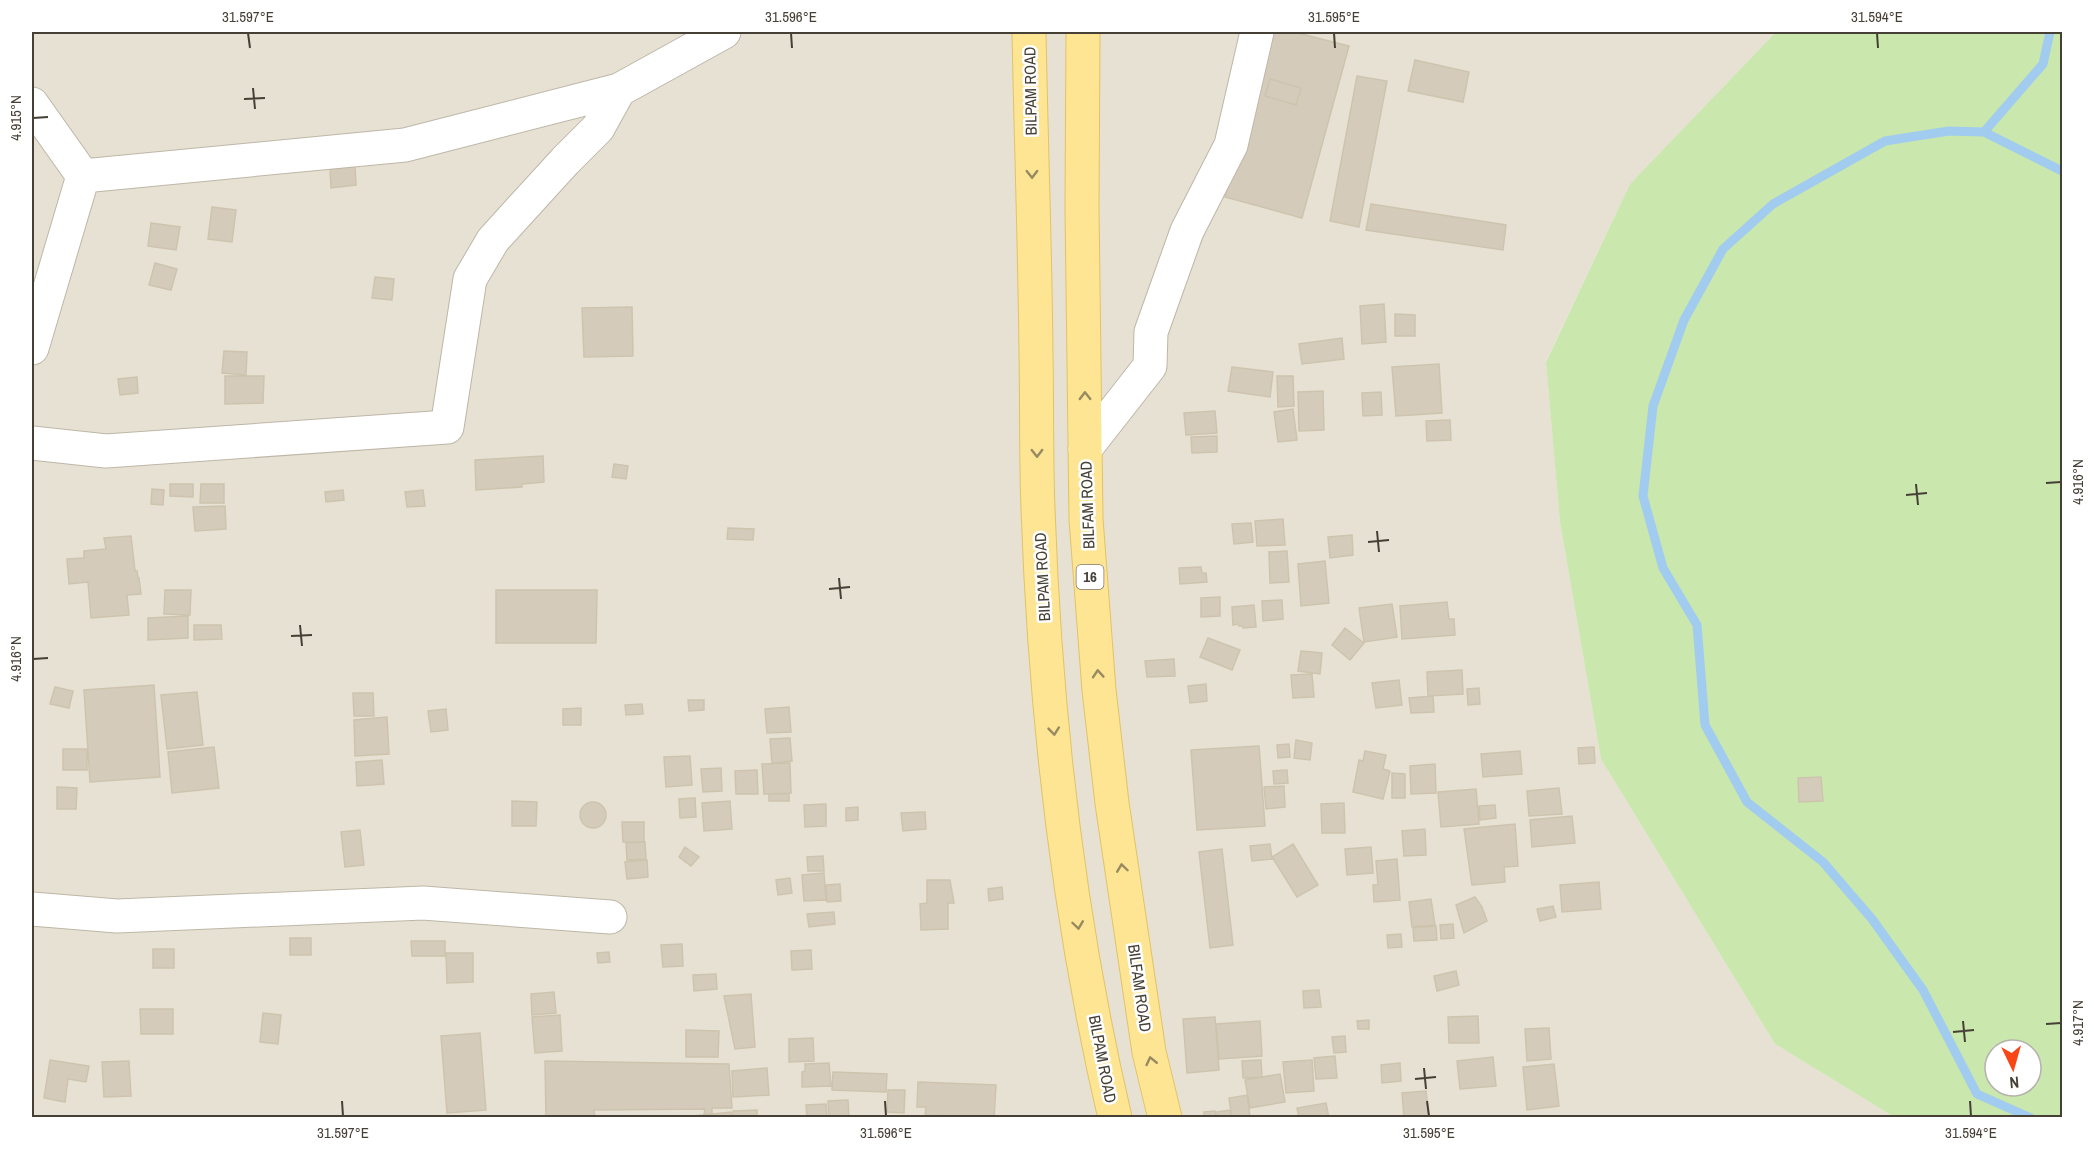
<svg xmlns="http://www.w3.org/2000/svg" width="2094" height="1149" viewBox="0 0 2094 1149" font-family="'Archivo Narrow',sans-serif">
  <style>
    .residential { fill: #e6e1d3 }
    .green { fill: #cae7ae; fill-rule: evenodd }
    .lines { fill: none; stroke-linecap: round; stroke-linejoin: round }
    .stream { stroke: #a1cbef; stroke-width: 9 }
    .building { fill: #d4cbbb; stroke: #cec4ae; stroke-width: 1.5; fill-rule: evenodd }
    .street-casing { stroke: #beb7a8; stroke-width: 35 }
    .primary-casing { stroke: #e2c363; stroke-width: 35 }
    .street { stroke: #fff; stroke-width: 33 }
    .primary { stroke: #fde594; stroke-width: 33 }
    .oneway { stroke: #988a60 }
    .ticks { fill: none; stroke: #453f35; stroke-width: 2 }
    .labels { text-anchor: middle; stroke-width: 5; stroke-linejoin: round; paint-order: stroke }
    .shield { fill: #fff; stroke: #7d7972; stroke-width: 1.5 }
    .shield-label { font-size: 15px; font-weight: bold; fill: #453f35 }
    .street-label { font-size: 16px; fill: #453f35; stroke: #fff }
    .neatline { fill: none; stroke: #453f35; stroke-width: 2 }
    .ticks-label { font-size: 15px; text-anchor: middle; fill: #453f35 }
  </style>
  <rect width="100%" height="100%" fill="#f2efe5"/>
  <path class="residential" d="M32,32h1744l-146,152 -84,177 14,161 41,237 174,285 119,73h-1862z"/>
  <path class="green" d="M1776,32h286v1085h-168l-119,-73 -174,-285 -41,-237 -14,-160 84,-178zM1995,1050h36v36h-36z"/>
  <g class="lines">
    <path class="stream" d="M1984,132l59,-68 7,-32
      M2031,1118l-54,-24 -54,-104 -51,-71 -49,-57 -76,-60 -42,-77 -8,-100 -34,-57 -20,-72 10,-90 31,-86 39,-71 50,-45 112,-63 64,-10 35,1 78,39"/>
  </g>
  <path class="building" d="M1271,32h23l55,14 -47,172 -77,-21zM1270,79l31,9 -5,17 -31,-9z
    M1415,60l54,12 -6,30 -55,-11z
    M1357,76l30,5 -28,146 -29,-6z
    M1270,79l31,9 -5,17 -31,-9z
    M355,166l1,19 -25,3 -1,-19z
    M1371,204l135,21 -3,25 -137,-20z
    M212,207l24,3 -4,32 -24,-3z
    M151,223l29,4 -4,23 -28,-4z
    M155,263l22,6 -6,21 -22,-5z
    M375,277l19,2 -2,21 -20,-2z
    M1384,304l2,38 -24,2 -2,-38z
    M632,307l1,49 -49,1 -2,-49z
    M1395,314l20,1v21h-20z
    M1342,338l2,21 -42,5 -3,-20z
    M224,351l23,1 -1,23 -24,-2z
    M1439,364l3,49 -46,3 -4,-49z
    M1232,367l41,5 -3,25 -42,-6z
    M225,376h39l-1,27 -38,1z
    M1277,376h16l1,30 -16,1z
    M137,377l1,16 -18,2 -2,-16z
    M1323,391l1,39 -25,1 -1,-39z
    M1381,392l1,23 -19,1 -1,-23z
    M1293,409l4,31 -19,2 -4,-30z
    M1215,411l2,22 -31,2 -2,-22z
    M1450,420l1,20 -24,1 -1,-20z
    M1217,436v16l-25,1 -1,-16z
    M543,456l1,26 -22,2v3l-46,3 -1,-30z
    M614,464l14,2 -2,13 -14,-2z
    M170,484h23v13l-23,-1z
    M201,484h23v19h-24z
    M152,489l12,1 -1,15 -12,-1z
    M343,490l1,10 -18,2 -1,-10z
    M423,490l2,16 -18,1 -2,-15z
    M225,506l1,23 -31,2 -2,-24z
    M1283,519l2,26 -28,1 -2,-25z
    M1251,523l2,19 -19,2 -2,-20z
    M728,528l26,1 -1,11 -26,-1z
    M1352,535l1,20 -23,3 -2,-21z
    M131,536l4,35h2l1,7h1l2,16 -14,1 2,20 -38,3 -3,-36 -19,2 -2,-25 17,-1v-7l22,-2 -2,-11z
    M1287,551l2,31 -19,1 -1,-31z
    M1325,561l4,42 -28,3 -3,-42z
    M1201,567l1,6h4l1,9 -27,2 -1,-16z
    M165,590h26l-1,25 -26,-1z
    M496,590h101l-1,53h-100z
    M1220,597v19l-19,1v-19z
    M1282,600l1,19 -20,2 -1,-20z
    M1447,602l2,17h5l1,16 -53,4 -2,-33z
    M1392,604l5,33 -33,5 -5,-34z
    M1254,605l2,22 -13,1v-2h-4l-1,-2 -5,1 -1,-18z
    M188,616v22l-40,2v-22z
    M194,625h27l1,14 -28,1z
    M1345,628l19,15 -14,17 -18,-15z
    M1208,638l32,12 -8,20 -32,-13z
    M1301,651l21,2 -2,21 -22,-3z
    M1174,659l1,17 -28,1 -2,-16z
    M1462,670l1,24 -35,2 -1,-24z
    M1312,674l2,23 -21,1 -2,-23z
    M1399,680l3,25 -26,3 -4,-25z
    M1206,684l1,17 -17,2 -2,-17z
    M154,685l6,92 -70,5 -6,-92z
    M55,687l18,4 -4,17 -19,-4z
    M1479,688l1,16 -12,1 -1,-16z
    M197,692l6,53 -36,4 -6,-54z
    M353,693h20l1,23h-20z
    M1433,696l1,16 -23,1 -2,-15z
    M688,700h16v10l-15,1z
    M642,704l1,10 -17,1 -1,-10z
    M789,707l2,25 -24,1 -2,-24z
    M581,708v17h-18v-16z
    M446,709l2,21 -17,2 -3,-21z
    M387,717l2,37 -34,2 -1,-36z
    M790,738l2,23 -20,2 -2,-24z
    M1296,740l16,3 -2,17 -16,-2z
    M1289,744l1,13 -12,1 -1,-13z
    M1259,746l6,80 -68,4 -6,-80z
    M214,747l5,41 -47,5 -4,-41z
    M1594,747l1,16 -16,1 -1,-16z
    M63,749h24v21h-24z
    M1365,751l21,4 -3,14 7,2 -7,28 -30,-7 6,-32 4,1z
    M1520,751l2,23 -39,3 -2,-23z
    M690,756l2,29 -26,2 -2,-30z
    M382,760l2,24 -27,2 -1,-24z
    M790,763l1,30 -27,1 -2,-30z
    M1435,764l1,29 -25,1 -1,-28z
    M721,768l1,23 -19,1 -2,-23z
    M757,770l1,24h-22l-1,-23z
    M1287,770l1,13 -14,1 -1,-13z
    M1392,773l13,1v24h-13z
    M1821,777l2,24 -24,1 -1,-24z
    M1284,786l1,21 -19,2 -2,-22z
    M57,787l20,1 -1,21h-19z
    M1559,788l3,26 -33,2 -2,-25z
    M1476,789l3,35 -38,3 -3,-35z
    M769,794h20v7h-20z
    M695,798l1,19 -16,1 -1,-19z
    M512,801l25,1 -1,24h-24z
    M730,801l2,28 -28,2 -2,-28z
    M580 815a13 13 0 1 1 26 0a13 13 0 1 1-26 0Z
    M1344,803l1,30h-23l-1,-29z
    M826,804v22l-21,1 -1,-22z
    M1495,805l1,13 -16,2 -1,-14z
    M858,807v13l-12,1v-13z
    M925,812l1,17 -23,2 -2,-18z
    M1572,816l3,27 -43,4 -2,-27z
    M622,822h22v20h-21z
    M1515,824l3,42 -14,1 1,15 -33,3 -8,-56z
    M1425,829l1,26 -22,1 -2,-25z
    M360,830l4,35 -19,2 -4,-35z
    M645,842l1,17 -19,1 -1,-17z
    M1270,844l2,15 -20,2 -2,-15z
    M1293,844l25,41 -21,12 -25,-40z
    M685,847l14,10 -8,9 -12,-9z
    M1371,847l2,26 -26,2 -2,-26z
    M1222,849l11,96 -23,3 -11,-96z
    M823,856l1,15h-16l-1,-14z
    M1397,859l3,41 -26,2 -1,-17h5l-2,-24z
    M647,860l1,17 -21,2 -2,-17z
    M824,873l2,27 -22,1 -2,-26z
    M790,878l2,15 -14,2 -2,-15z
    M927,880h23l4,23h-6v26l-27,1 -1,-26 7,-1z
    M1599,882l2,27 -39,3 -2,-27z
    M840,884l1,17 -14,1 -1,-17z
    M1002,887l1,12 -14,2 -1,-12z
    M1475,897l7,10 5,14 -23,12 -8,-28z
    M1431,899l4,26 -23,2 -3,-25z
    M1553,906l3,11 -16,4 -3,-12z
    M834,912l1,12 -26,3 -2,-13z
    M1453,924l1,14 -13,1 -1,-14z
    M1436,926l1,14 -23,1 -1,-13z
    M1401,934l1,13 -14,1 -1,-13z
    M290,938h21v17h-21z
    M411,941h34v15h-33z
    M682,944l1,22 -20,1 -2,-22z
    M153,949h21v19h-21z
    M811,950l1,19 -20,1 -1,-19z
    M609,952l1,10 -12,1 -1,-10z
    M446,953h27v29l-26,1z
    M1456,971l3,14 -22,6 -3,-15z
    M716,974l1,15 -23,2 -1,-16z
    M1319,990l2,17 -17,1 -1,-17z
    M554,992l2,21 -24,2 -1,-21z
    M751,994l4,53 -20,2 -11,-53z
    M140,1009h33v25h-32z
    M263,1013l18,2 -3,29 -18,-2z
    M560,1015l2,36 -27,2 -3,-36z
    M1478,1016l1,27h-30l-1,-26z
    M1215,1017l4,53 -32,3 -4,-54z
    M1369,1020v9h-11l-1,-8z
    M1260,1021l2,35 -43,3 -3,-35z
    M1549,1028l2,31 -24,2 -2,-32z
    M686,1030l33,1 -1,26h-32z
    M480,1033l6,77 -39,3 -6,-77z
    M1345,1036l1,16 -12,1 -2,-16z
    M813,1038l1,23 -25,1v-23z
    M1335,1056l2,22 -21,1 -2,-21z
    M1493,1057l3,29 -36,3 -3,-28z
    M50,1060l39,6 -3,16 -18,-3 -3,23 -21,-4z
    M1261,1060l1,17 -19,1 -1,-17z
    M1312,1060l2,31 -28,2 -3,-31z
    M129,1061l2,35 -27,1 -2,-35z
    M545,1061l184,3 3,44h-20v6h-8l1,-5 -111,1 1,8h-49z
    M829,1063l2,23 -29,1v-15l3,-1v-7z
    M1400,1063l1,18 -19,2 -1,-18z
    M1554,1064l5,42 -32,4 -4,-43z
    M767,1068l2,27 -36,2 -1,-26z
    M833,1072l54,2 -1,18 -54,-2z
    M1280,1074l5,28 -35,6 -5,-28z
    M918,1082l78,3 -2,33 -69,-3 1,-8h-9z
    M888,1090h17l-1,23 -17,-1z
    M1426,1091l3,27h-25l-2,-25z
    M1247,1095l3,22 -18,1 -3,-20z
    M848,1100l1,18h-20l-1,-17z
    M1326,1103l3,15h-30l-2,-10z
    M826,1104l1,14h-20l-1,-13z
    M757,1110v8h-24v-7z
    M1230,1110l1,8h-14v-6z
    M1215,1111l1,7h-12v-6z
    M731,1112l1,6h-48l-1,-1z"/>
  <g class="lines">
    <defs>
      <path id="street" d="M32,104l51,72 322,-31 214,-55 105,-58
        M32,348l51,-172
        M32,443l74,8 341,-24 23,-148 23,-39 72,-79 33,-33 21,-38
        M1085,449l65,-83 1,-34 36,-101 44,-86 26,-113
        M32,909l85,7 306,-13 187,14"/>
      <path id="primary" d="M1029,32c2,107 6,215 7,323 1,51 0,103 2,154 7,201 31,413 77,609
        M1083,32l-1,176 4,311 13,171 13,113 37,249 16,66"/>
    </defs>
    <use href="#street" class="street-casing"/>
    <use href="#primary" class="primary-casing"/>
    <use href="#street" class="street"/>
    <use href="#primary" class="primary"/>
  </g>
  <defs><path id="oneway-chevron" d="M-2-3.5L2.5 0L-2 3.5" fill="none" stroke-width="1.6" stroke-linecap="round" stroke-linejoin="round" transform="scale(1.5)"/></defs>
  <g class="oneway">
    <use href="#oneway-chevron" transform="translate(1032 174) rotate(89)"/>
    <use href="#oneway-chevron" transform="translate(1085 396) rotate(-91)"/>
    <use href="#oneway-chevron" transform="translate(1037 453) rotate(89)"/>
    <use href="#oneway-chevron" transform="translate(1098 674) rotate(-94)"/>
    <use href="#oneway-chevron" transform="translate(1054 731) rotate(84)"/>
    <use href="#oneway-chevron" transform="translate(1122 868) rotate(-98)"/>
    <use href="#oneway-chevron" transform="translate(1078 925) rotate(82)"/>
    <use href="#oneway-chevron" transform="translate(1151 1061) rotate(-103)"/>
  </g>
  <path class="ticks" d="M248,33l2,15M791,33l1,15M1334,33l1,15M1877,33l1,15M253,88l2,21M244,99l21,-1M33,118l15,-1M2046,483l15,-1M1916,484l2,21M1906,495l21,-2M1377,531l2,21M1368,542l21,-2M839,578l2,21M829,589l21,-2M300,625l2,21M291,636l21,-1M33,659l15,-1M1963,1021l2,21M2046,1024l15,-1M1953,1032l21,-2M1424,1068l2,21M1415,1079l21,-2M342,1101l1,15M885,1101l1,15M1427,1101l2,15M1970,1101l1,15"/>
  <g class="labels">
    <rect class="shield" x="1076.5" y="565" width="27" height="24" rx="4.5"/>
    <g class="shield-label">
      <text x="1090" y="582">16</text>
    </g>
    <g class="street-label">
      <text transform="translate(1030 91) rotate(-91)" y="6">BILPAM ROAD</text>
      <text transform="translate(1087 505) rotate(-92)" y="6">BILFAM ROAD</text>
      <text transform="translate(1042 577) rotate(-93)" y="6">BILPAM ROAD</text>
      <text transform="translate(1140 988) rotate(82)" y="6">BILFAM ROAD</text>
      <text transform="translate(1103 1059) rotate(79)" y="6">BILPAM ROAD</text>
    </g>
  </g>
  <rect width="2094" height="1149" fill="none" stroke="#ffffff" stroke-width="66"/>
  <g transform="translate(2013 1068) rotate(175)"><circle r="28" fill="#ffffff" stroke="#b5b2ae" stroke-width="1.5"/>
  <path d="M0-4.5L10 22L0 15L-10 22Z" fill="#f84617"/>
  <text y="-9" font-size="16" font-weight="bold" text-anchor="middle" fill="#453f35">N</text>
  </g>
  <rect x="33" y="33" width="2028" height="1083" class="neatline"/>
  <g class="ticks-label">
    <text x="248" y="22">31.597°E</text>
    <text x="791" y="22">31.596°E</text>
    <text x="1334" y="22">31.595°E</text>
    <text x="1877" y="22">31.594°E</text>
    <text transform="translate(16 118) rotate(-90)" y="5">4.915°N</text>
    <text transform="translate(2078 482) rotate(-90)" y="5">4.916°N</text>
    <text transform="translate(16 659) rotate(-90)" y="5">4.916°N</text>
    <text transform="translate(2078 1023) rotate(-90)" y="5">4.917°N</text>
    <text x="343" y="1138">31.597°E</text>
    <text x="886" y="1138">31.596°E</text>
    <text x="1429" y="1138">31.595°E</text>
    <text x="1971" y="1138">31.594°E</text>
  </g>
</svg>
